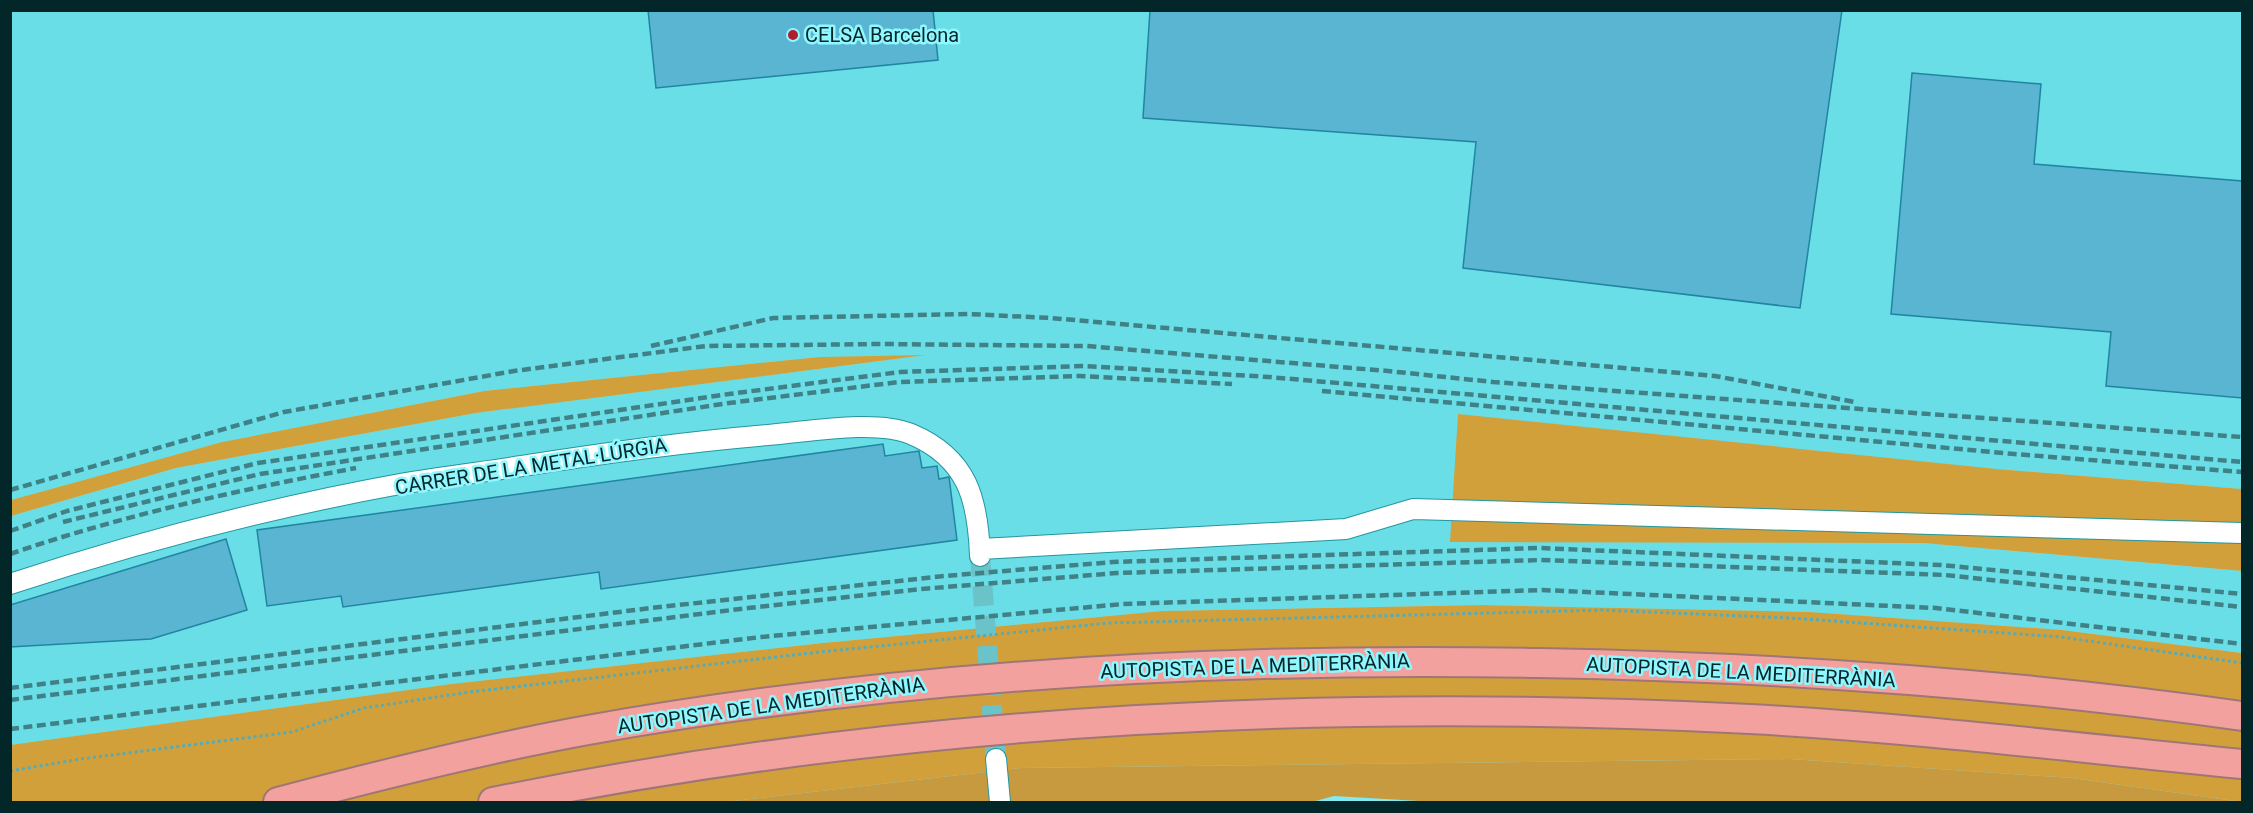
<svg xmlns="http://www.w3.org/2000/svg" width="2253" height="813" viewBox="0 0 2253 813" font-family="Roboto,sans-serif">
  <style>
    .built { fill: #6adee7 }
    .green { fill: #d2a03b }
    .forest { fill: #c89a40 }
    .building { fill: #59b5d2; stroke: #2085a1; stroke-width: 1.5 }
    .lines { fill: none; stroke-linecap: round; stroke-linejoin: round }
    .minor-tunnel { stroke: #69c3c9; stroke-width: 20; stroke-dasharray: 20 10; stroke-linecap: butt }
    .minor-casing { stroke: #23969e; stroke-width: 22 }
    .highway-casing { stroke: #9f7676; stroke-width: 32 }
    .path { stroke: #5aabb1; stroke-width: 3; stroke-dasharray: 3 3; stroke-linecap: butt }
    .minor { stroke: #fff; stroke-width: 20 }
    .highway { stroke: #f3a19f; stroke-width: 28 }
    .rail { stroke: #3f8186; stroke-width: 4.5; stroke-dasharray: 9 4.5; stroke-linecap: butt }
    .poi-dot { fill: #b01d2f; stroke: #90f7ff; stroke-width: 2 }
    .labels { text-anchor: middle; stroke-width: 5; stroke-linejoin: round; paint-order: stroke }
    .poi-label { font-size: 20px; fill: #032629; stroke: #90f7ff; text-anchor: start }
    .street-label { font-size: 20px; fill: #032629; stroke: #90f7ff }
  </style>
  <rect width="100%" height="100%" fill="#83eaf1"/>
  <path class="built" d="M11,11h2231v478l-245,-20 -74,74 319,28v82l-180,-23 -252,-18 -327,-7 -321,6 -339,32 -372,41 -440,61v-229l165,-48 300,-55 442,-57 -99,1 -335,34 -262,51 -211,58z"/>
  <path class="green" d="M926,355l-450,58 -300,55 -165,48v-16l211,-58 262,-51 335,-34z
    M1458,414l539,55 245,20v82l-319,-28 -473,-1z
    M1483,605l327,7 252,18 180,23v149l-170,-24 -282,-19 -769,9 -296,34h-714l-1,-57 441,-61 372,-41 339,-32z"/>
  <path class="forest" d="M1790,759l282,19 170,24h-806l-102,-6 -22,6h-587l296,-34z"/>
  <path class="building" d="M648,10h285l5,50 -282,28z
    M1150,10h692l-42,298 -337,-40 13,-126 -333,-24z
    M1912,73l129,11 -7,80 208,17v217l-136,-12 5,-54 -220,-18z
    M883,444l2,12 34,-5 3,17 15,-2 2,13 10,-2 8,63 -356,49 -2,-17 -256,35 -2,-11 -74,10 -10,-76z
    M226,539l21,71 -96,29 -141,8v-42z"/>
  <g class="lines">
    <path class="minor-tunnel" d="M980,556l16,203"/>
    <defs>
      <path id="minor" d="M980,549l366,-20 67,-20 829,24
        M10,584c128,-42 258,-76 390,-100 41,-7 82,-12 122,-18 82,-13 163,-24 246,-31 39,-3 107,-16 143,-1 57,24 67,66 69,122
        M996,759l4,43"/>
      <path id="highway" d="M278,802c102,-27 205,-53 310,-72 314,-56 632,-73 951,-67 235,4 471,20 703,53
        M493,802c412,-84 837,-104 1257,-83 165,9 329,29 492,45"/>
    </defs>
    <use href="#minor" class="minor-casing"/>
    <use href="#highway" class="highway-casing"/>
    <path class="path" d="M10,771l71,-12 211,-27 72,-24 106,-16 350,-40 289,-29 494,-13 187,8 271,19 181,26"/>
    <use href="#minor" class="minor"/>
    <use href="#highway" class="highway"/>
    <path class="rail" d="M651,346l122,-28 195,-4 83,4 664,58 140,26
      M1322,391l692,63 228,18
      M10,490l274,-78 230,-41 192,-25 176,-2 204,2 302,25 105,11 749,55
      M63,522l197,-48 469,-71 170,-21 180,-6 153,8
      M10,531l57,-20 191,-48 471,-69 171,-22 185,-6 184,11 973,85
      M10,554c113,-39 229,-64 346,-86
      M10,688l641,-80 293,-32 169,-14 426,-14 402,17 301,29
      M10,700l738,-92 173,-19 196,-16 424,-13 404,15 297,32
      M10,729l751,-92 362,-33 419,-14 394,18 306,36"/>
  </g>
  <circle class="poi-dot" cx="793" cy="35" r="6"/>
  <g class="labels">
    <g class="poi-label">
      <text x="805" y="42">CELSA Barcelona</text>
    </g>
    <g class="street-label">
      <text transform="translate(531 466) rotate(-9)" y="7">CARRER DE LA METAL·LÚRGIA</text>
      <text transform="translate(1255 666) rotate(-2)" y="7">AUTOPISTA DE LA MEDITERRÀNIA</text>
      <text transform="translate(1741 672) rotate(3)" y="7">AUTOPISTA DE LA MEDITERRÀNIA</text>
      <text transform="translate(771 705) rotate(-8)" y="7">AUTOPISTA DE LA MEDITERRÀNIA</text>
    </g>
  </g>
  <rect width="2253" height="813" fill="none" stroke="#032629" stroke-width="24"/>
</svg>
